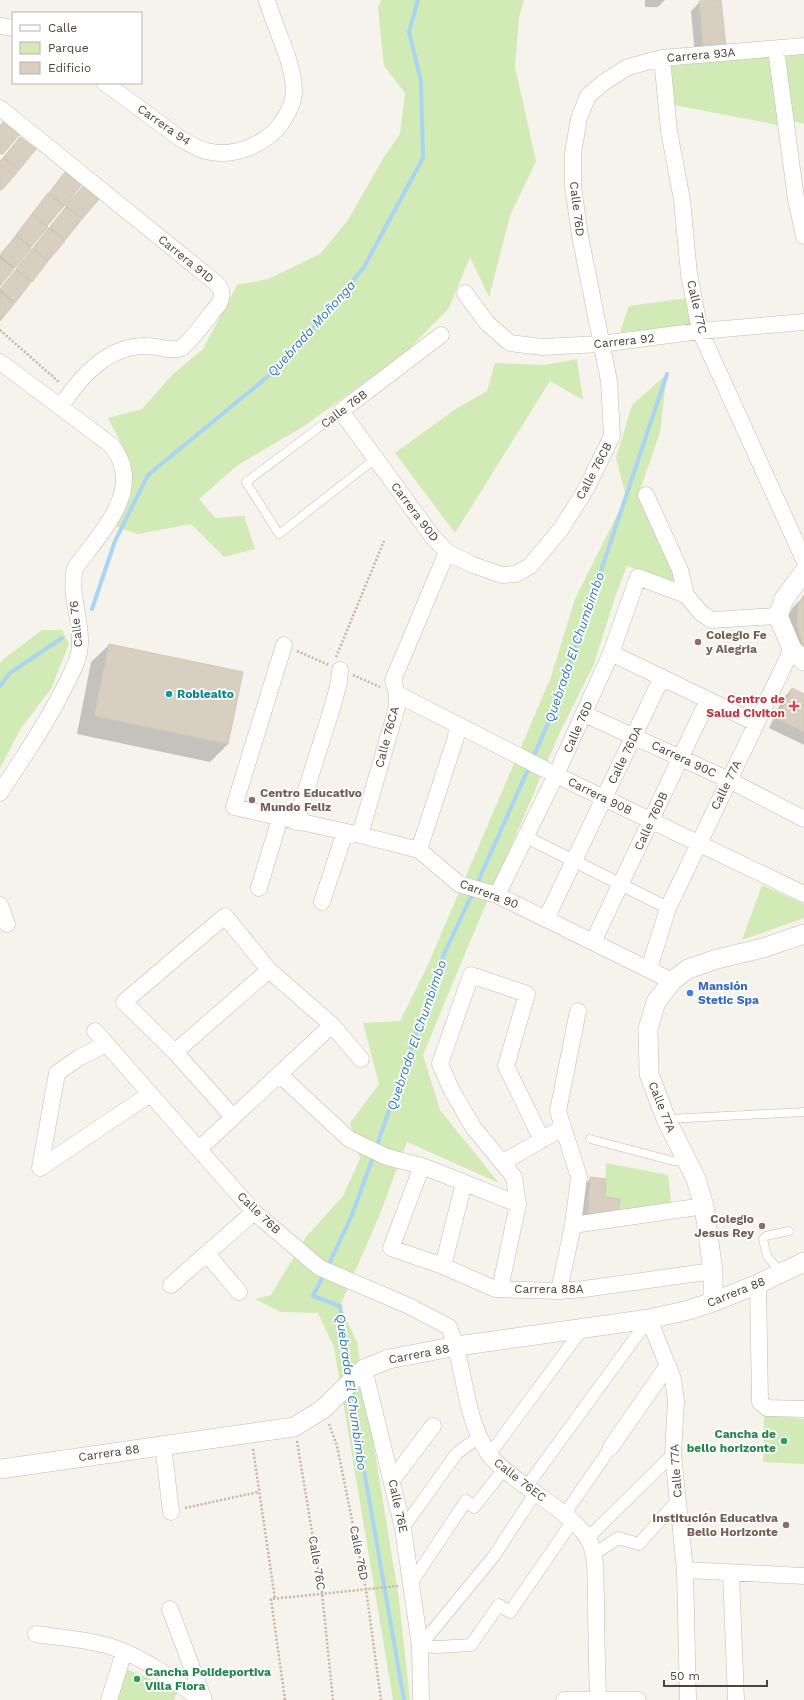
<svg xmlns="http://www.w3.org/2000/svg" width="804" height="1700" viewBox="0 0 804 1700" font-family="'Work Sans',sans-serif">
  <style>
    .green { fill: #d2eab5 }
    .shadow { fill: #0003 }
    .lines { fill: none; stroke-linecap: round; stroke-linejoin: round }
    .stream { stroke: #a9d4f2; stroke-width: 4 }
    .building { fill: #d8cfc1; stroke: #d3c7b4 }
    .service-casing { stroke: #c2bbae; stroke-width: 9 }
    .pedestrian-casing { stroke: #c2bbae; stroke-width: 13 }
    .minor-casing { stroke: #c2bbae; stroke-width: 17 }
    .tertiary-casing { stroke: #c2bbae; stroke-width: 20 }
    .path { stroke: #c4b79f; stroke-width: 2.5; stroke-dasharray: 2 2; stroke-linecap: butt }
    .service { stroke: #fff; stroke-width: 8 }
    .pedestrian { stroke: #fff; stroke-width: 12 }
    .minor { stroke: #fff; stroke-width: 16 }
    .tertiary { stroke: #fff; stroke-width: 19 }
    .education-dot { fill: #8d6e63; stroke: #fff; stroke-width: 1.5 }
    .culture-dot { fill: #0f9aa8; stroke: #fff; stroke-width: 1.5 }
    .health-dot { fill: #e0444e; stroke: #fff; stroke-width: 1.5 }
    .shop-dot { fill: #3f7fe0; stroke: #fff; stroke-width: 1.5 }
    .leisure-dot { fill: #2e9e5b; stroke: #fff; stroke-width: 1.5 }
    .labels { text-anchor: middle; stroke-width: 3.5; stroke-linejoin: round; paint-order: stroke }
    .street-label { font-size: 12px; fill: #4b4439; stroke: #fff }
    .education-label { font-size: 12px; font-weight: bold; fill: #785e54; stroke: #fff; text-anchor: start }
    .culture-label { font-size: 12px; font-weight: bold; fill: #0d838f; stroke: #fff; text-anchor: start }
    .health-label { font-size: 12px; font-weight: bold; fill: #be3a42; stroke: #fff; text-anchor: end }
    .shop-label { font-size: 12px; font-weight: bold; fill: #366cbe; stroke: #fff; text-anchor: start }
    .leisure-label { font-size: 12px; font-weight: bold; fill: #27864d; stroke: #fff; text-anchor: end }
    .water-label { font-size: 13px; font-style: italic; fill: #2e7ab2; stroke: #fff }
  </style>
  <rect width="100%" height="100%" fill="#f6f3ec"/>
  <path class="green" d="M381,0h143l-5,17 -4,50 21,94 -26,55 -21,81 -19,-40 -21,51 -44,45 -101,73 -66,39 -39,34 16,19 29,-2 11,33 -31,8 -33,-33 -53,10 -24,-8 14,-27 3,-36 -23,-45 34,-9 30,-34 31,-26 34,-64 31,-6 52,-25 28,-34 36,-63 16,-23 5,-41 -21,-27 -6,-58z
    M804,49v75l-12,-3 -12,-69z
    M772,54l6,71 -104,-20 -3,-39z
    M687,298l7,29 -74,5 9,-26z
    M577,359l6,41 -33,-19 -95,152 -60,-80 59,-43 33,-19 8,-28 50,2z
    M667,374l-7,58 -22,64 39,86 -50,-16 -11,28 -22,70 -34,68 -94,219 -43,104 17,55 59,73 -92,-41 -27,72 -40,92 17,36 42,258 11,100h-17l-59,-353 -16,-34 -37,-1 -26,-13 16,-4 35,-58 37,-41 17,-37 -10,-36 29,-39 -16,-61 37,-2 27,-54 124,-290 24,-78 51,-102 -10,-39 16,-53z
    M42,630h20l7,14 -18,45 -30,39 -21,40v-105l5,-5z
    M762,885l42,19v14l-62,22z
    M606,1163l62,12 4,32 -54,9 1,-17 -14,-2z
    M764,1415l40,4v45l-41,-2z
    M126,1669l52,21 -4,10h-61z"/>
  <path class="shadow" d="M645,0h20l-7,7h-13z
    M700,2l25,43 -30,11 -4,-45z
    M20,138l14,11 -34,42v-30z
    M60,180l20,5 -80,100v-30z
    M77,193l20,6 -97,121v-31z
    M804,596v60l-18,-38 8,-12z
    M109,645l119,99 -18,18 -133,-28 14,-72z
    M792,689l12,6v50l-35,-17 14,-30z
    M591,1178l13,20 13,18 -35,3 3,-35z"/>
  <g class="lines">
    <path class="stream" d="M92,609l23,-68 33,-66 129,-106 62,-71 25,-31 59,-109 -2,-77 -12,-49 9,-32
      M0,686l10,-13 52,-35
      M533,758l24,-56 110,-328
      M476,886l54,-121
      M376,1148l68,-194 29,-62
      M327,1268l25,-53 22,-61
      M324,1274l-11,22 27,10 10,69
      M352,1388l11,76 41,236"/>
  </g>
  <path class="building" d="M721,0l5,46 -23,1 -4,-46z
    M3,122l16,13 -17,20 -2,-2v-27z
    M20,137l16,12 -17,21 -15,-13z
    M3,158l16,12 -17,20 -2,-1v-28z
    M65,172l16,13 -16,21 -16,-13z
    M83,186l16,13 -17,20 -16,-13z
    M48,193l16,13 -17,20 -15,-12z
    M66,207l16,12 -17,21 -15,-13z
    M32,214l16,13 -17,20 -15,-12z
    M49,228l16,13 -17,20 -15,-13z
    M16,236l15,12 -16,20 -15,-13z
    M32,249l16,12 -16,21 -16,-13z
    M0,258l14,11 -14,17z
    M16,270l15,12 -16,21 -15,-14z
    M0,292l14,12 -14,17z
    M804,595v54l-7,-24 1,-20z
    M109,644l134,28 -15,72 -134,-28z
    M792,688l12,6v38l-27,-13z
    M590,1177l16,2 -1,18 15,2 -2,17 -30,-3z"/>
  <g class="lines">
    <defs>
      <path id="service" d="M341,411l-95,71 33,52 96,-75
        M667,1119l137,-7
        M590,1139l83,22h13
        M781,1273l-14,-17 -4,-17 3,-3 23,-5"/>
      <path id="pedestrian" d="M526,837l142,71
        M489,1455l94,-127
        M527,1486l122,-167
        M564,1515l47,-68
        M403,1528l54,-75 22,-16
        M588,1538l85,-84
        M594,1554l24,-16 21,6 38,-43
        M410,1585l56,-84 8,6 30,-38
        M420,1646l18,1 33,-2 28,-40 11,7 62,-90
        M420,1646l74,-90 42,-64"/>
      <path id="minor" d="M0,26l13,2
        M776,49l20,150 8,37
        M662,58l7,73 13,69 7,74 11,57 104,229
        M105,83l76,56c8,4 16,10 25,12 28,7 60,-6 76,-29 6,-9 12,-20 12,-31 -1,-32 -19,-61 -27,-91
        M0,108l216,175c7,7 7,13 3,21 -8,9 -30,40 -38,44 -10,4 -23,-2 -34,-2 -39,-1 -66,30 -86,60
        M465,293l22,30 23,20 32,4 59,-3 99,-13 104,-9
        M441,335l-100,76 91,125 15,16 26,13 29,10 14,-1 14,-8 31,-37 25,-40 26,-53 -3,-55 -29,-145 -7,-50v-33l6,-35 9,-22 16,-14 24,-15 34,-9 142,-12
        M0,362l111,83c36,43 -11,88 -36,123 -6,28 6,49 5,75 0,15 -6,25 -12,37 -19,40 -44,76 -68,113
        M646,495l34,75 6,25
        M284,645l-50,162 126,28 59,15 40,34 38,11 175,86
        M611,653l145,70
        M397,694l159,81 248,119
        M584,714l145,66 75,39
        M296,822l37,-117 6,-23 1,-12
        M360,835l37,-128v-13l-4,-14 54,-128
        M419,850l37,-113 1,-12
        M259,888l21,-70
        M497,895l59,-120 55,-122 27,-76 48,18 15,18 11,7 66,-4
        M322,902l23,-70
        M0,905l7,19
        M546,919l116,-242
        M593,942l115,-242
        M649,969l19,-61 124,-259
        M95,1031l159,181 66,56 89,38 40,21c17,42 14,86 39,126 11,17 53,43 71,57 12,10 26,20 32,35 6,15 4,35 5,51 0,35 1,69 2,103
        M175,1052l94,-82
        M279,1074l70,65 38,18 35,9 96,38
        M233,1117l-58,-65 -51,-50 101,-86 44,54 63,55 29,34
        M199,1149l133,-124
        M502,1163l60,-35
        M422,1166l-31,82 52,18 52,23 64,2 25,-2 129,-18
        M40,1168l17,-95 23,-16 26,-13
        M40,1168l110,-74
        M573,1225l131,-19
        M207,1254l32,38
        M443,1266l21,-83
        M758,1284l2,118 7,6 37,1
        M171,1285l83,-73
        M500,1289l18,-85 -4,-27 -41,-50 -21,-36 -12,-27 31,-89 56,19 -21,72 36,74
        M559,1291l14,-66 6,-48 -21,-66 20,-100
        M649,1319l24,60 3,22 -3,53 12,116 3,130
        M364,1369l39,159 17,118 1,54
        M163,1445l8,67
        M611,1447l57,-82
        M393,1479l40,-53
        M685,1570l119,6
        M731,1573l5,127
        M170,1609l34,91
        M36,1634c25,4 52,5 76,13 33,11 62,33 89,53
        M109,1700l15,-48
        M564,1700h74"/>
      <path id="tertiary" d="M804,572l-20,27 -6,17 14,33 12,12
        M713,1302v-31l-9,-65 -8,-27 -30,-60 -17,-45 -1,-45 8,-27 16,-21 16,-12 29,-10 46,-11 41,-14
        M0,1469l294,-42 29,-18 41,-40 25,-10 68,-13 192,-27 40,-9 24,-8 45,-18 46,-22"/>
    </defs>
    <use href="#service" class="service-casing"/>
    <use href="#pedestrian" class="pedestrian-casing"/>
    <use href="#minor" class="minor-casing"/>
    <use href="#tertiary" class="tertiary-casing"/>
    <path class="path" d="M0,330l60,53
      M297,651l32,14
      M336,657l48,-116
      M353,675l27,12
      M329,1424l8,22 29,143 15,111
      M297,1441l25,152 11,107
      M253,1449l22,150
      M185,1508l73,-16
      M285,1700l-14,-101 127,-13"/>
    <use href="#service" class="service"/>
    <use href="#pedestrian" class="pedestrian"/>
    <use href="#minor" class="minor"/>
    <use href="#tertiary" class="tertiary"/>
  </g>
  <g class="education-dot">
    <circle cx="698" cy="642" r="4"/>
    <circle cx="252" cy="800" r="4"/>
    <circle cx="762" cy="1226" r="4"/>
    <circle cx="786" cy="1525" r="4"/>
  </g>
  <circle class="culture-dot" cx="169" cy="694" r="4"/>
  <path class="health-dot" d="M792 700h4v4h4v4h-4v4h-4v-4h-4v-4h4z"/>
  <circle class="shop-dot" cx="690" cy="993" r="4"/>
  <g class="leisure-dot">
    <circle cx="784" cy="1441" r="4"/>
    <circle cx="137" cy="1679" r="4"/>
  </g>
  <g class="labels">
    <g class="street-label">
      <text transform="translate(701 55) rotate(-5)" y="4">Carrera 93A</text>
      <text transform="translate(164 125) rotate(35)" y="4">Carrera 94</text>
      <text transform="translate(577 209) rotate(83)" y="4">Calle 76D</text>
      <text transform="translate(186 259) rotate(39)" y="4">Carrera 91D</text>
      <text transform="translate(697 307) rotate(77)" y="4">Calle 77C</text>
      <text transform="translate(624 341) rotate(-6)" y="4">Carrera 92</text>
      <text transform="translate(344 409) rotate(-37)" y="4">Calle 76B</text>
      <text transform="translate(594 471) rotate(-62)" y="4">Calle 76CB</text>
      <text transform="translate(415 512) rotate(53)" y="4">Carrera 90D</text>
      <text transform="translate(76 624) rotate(-96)" y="4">Calle 76</text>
      <text transform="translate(578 727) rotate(-66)" y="4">Calle 76D</text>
      <text transform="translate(387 737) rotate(-75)" y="4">Calle 76CA</text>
      <text transform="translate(625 755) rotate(-64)" y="4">Calle 76DA</text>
      <text transform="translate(684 759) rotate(25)" y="4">Carrera 90C</text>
      <text transform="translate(726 785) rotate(-64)" y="4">Calle 77A</text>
      <text transform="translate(600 796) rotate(26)" y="4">Carrera 90B</text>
      <text transform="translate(651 821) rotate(-65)" y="4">Calle 76DB</text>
      <text transform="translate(489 894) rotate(21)" y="4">Carrera 90</text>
      <text transform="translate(662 1107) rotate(68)" y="4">Calle 77A</text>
      <text transform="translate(259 1213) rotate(44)" y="4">Calle 76B</text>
      <text x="549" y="1293">Carrera 88A</text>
      <text transform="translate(736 1292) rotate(-22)" y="4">Carrera 88</text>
      <text transform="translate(419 1354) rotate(-11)" y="4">Carrera 88</text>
      <text transform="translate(109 1453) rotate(-8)" y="4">Carrera 88</text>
      <text transform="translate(676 1471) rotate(-94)" y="4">Calle 77A</text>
      <text transform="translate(520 1480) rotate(38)" y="4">Calle 76EC</text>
      <text transform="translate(398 1506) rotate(78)" y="4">Calle 76E</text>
      <text transform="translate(359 1553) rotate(79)" y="4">Calle 76D</text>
      <text transform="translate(317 1563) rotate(81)" y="4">Calle 76C</text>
    </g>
    <g class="education-label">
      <text x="706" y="639">Colegio Fe<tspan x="706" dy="14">y Alegria</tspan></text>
      <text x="260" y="797">Centro Educativo<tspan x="260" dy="14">Mundo Feliz</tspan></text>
      <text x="754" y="1223" text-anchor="end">Colegio<tspan x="754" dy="14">Jesus Rey</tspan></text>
      <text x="778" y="1522" text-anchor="end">Institución Educativa<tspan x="778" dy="14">Bello Horizonte</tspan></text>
    </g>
    <g class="culture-label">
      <text x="177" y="698">Roblealto</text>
    </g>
    <g class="health-label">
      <text x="785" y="703">Centro de<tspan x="785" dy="14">Salud Civiton</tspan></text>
    </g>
    <g class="shop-label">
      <text x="698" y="990">Mansión<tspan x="698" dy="14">Stetic Spa</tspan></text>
    </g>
    <g class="leisure-label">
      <text x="776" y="1438">Cancha de<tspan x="776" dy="14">bello horizonte</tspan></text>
      <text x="145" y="1676" text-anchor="start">Cancha Polideportiva<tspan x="145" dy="14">Villa Flora</tspan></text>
    </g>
    <g class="water-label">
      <text transform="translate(311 328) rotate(-48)" y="5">Quebrada Moñonga</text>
      <text transform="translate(574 647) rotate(-71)" y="5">Quebrada El Chumbimbo</text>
      <text transform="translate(416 1035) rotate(-71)" y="5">Quebrada El Chumbimbo</text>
      <text transform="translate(352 1392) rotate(82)" y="5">Quebrada El Chumbimbo</text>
    </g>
  </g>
  <rect x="12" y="12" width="130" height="72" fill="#ffffff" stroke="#b7b4b0"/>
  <rect x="20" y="25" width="20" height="6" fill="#ffffff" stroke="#b7b4b0"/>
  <text x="48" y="32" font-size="12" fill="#4b4439">Calle</text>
  <rect x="20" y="42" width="20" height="12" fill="#d2eab5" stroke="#b7b4b0"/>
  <text x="48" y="52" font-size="12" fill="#4b4439">Parque</text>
  <rect x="20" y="62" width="20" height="12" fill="#d8cfc1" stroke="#b7b4b0"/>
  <text x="48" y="72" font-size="12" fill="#4b4439">Edificio</text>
  <path d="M664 1680v6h103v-6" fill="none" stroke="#4b4439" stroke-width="2"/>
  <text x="670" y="1680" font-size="12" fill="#4b4439" stroke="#ffffff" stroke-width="3" paint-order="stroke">50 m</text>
</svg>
